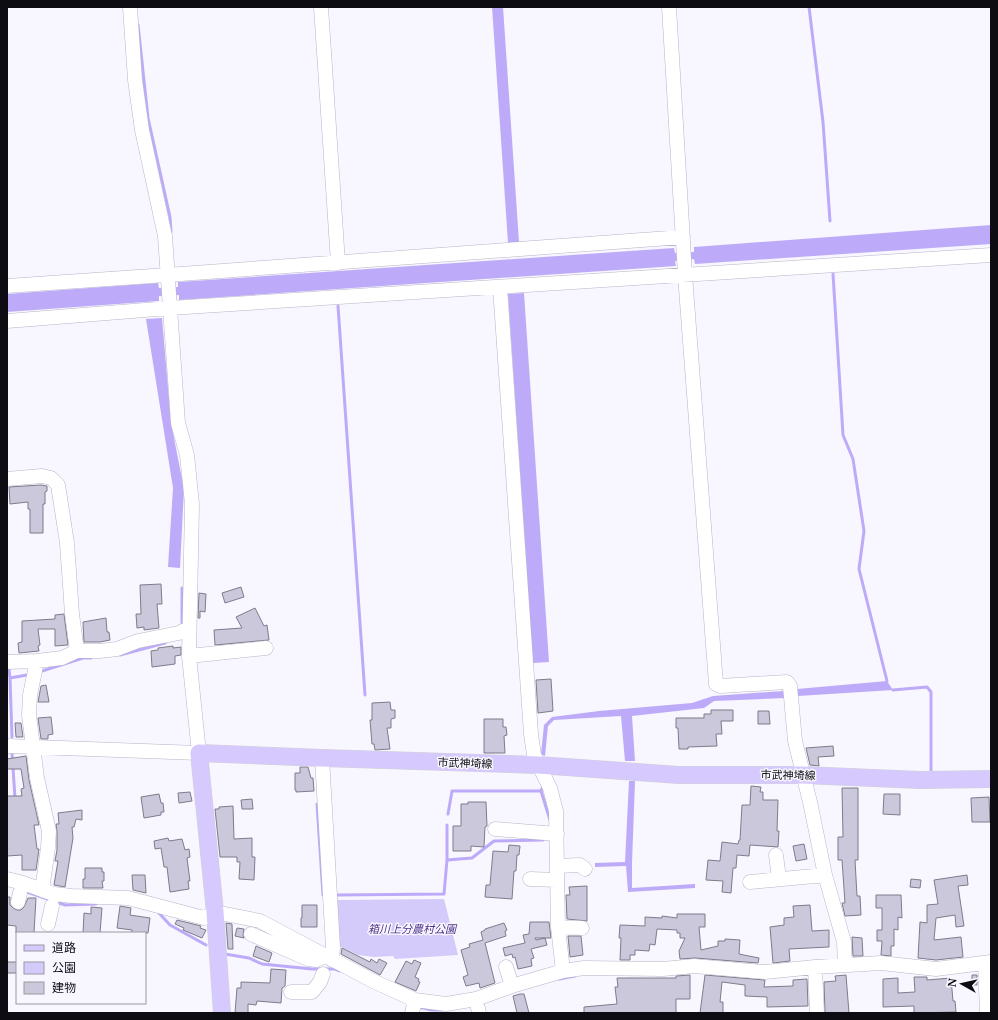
<svg xmlns="http://www.w3.org/2000/svg" width="998" height="1020" viewBox="0 0 998 1020" font-family="'Noto Serif','Noto Sans JP',serif">
  <style>
    .green { fill: #d5cbfa }
    .forest { fill: #bdabf9 }
    .lines { fill: none; stroke-linecap: round; stroke-linejoin: round }
    .stream { stroke: #bdabf9; stroke-width: 3 }
    .building { fill: #cbc8db; stroke: #7e7b8c }
    .minor-casing { stroke: #b8b4c7; stroke-width: 15 }
    .major-casing { stroke: #d4d3d5; stroke-width: 18 }
    .minor { stroke: #fff; stroke-width: 14 }
    .major { stroke: #d6c9fd; stroke-width: 17 }
    .labels { text-anchor: middle; stroke-width: 3; stroke-linejoin: round; paint-order: stroke }
    .street-label { font-size: 11px; fill: #0e0c13; stroke: #f8f7ff }
    .park-label { font-size: 11px; font-style: italic; fill: #51348c; stroke: #f8f7ff }
  </style>
  <rect width="100%" height="100%" fill="#f8f7ff"/>
  <path class="green" d="M444,899l14,56 -63,4 -2,-3 -19,1 -16,-2 -21,-10 -2,-45z"/>
  <path class="forest" d="M492,7h11l16,235 -11,1z
    M991,225v19l-296,20 -1,-5 -19,2 1,5 -497,34v-5l-20,1v5l-152,11v-18l151,-11 1,5 19,-1v-5l496,-34 1,5 19,-1v-5z
    M524,293l25,369 -16,1 -25,-369z
    M162,318l9,105 13,66 -4,79 -12,-1 5,-79 -27,-169z
    M887,681l6,9 -95,6 -1,-3v-4z
    M783,691l2,3v4l-71,3 -10,7 -72,8 3,45h-10l-4,-45 -67,4 -6,6 -3,30 -4,-2 3,-29 8,-8 47,-6 93,-8 21,-7z
    M629,781h6l-3,82v25l63,-4v4l-67,4 -2,-26 -31,1v-4l30,-1z"/>
  <g class="lines">
    <path class="stream" d="M809,7l14,115 7,99
      M138,25l10,93 22,99 1,15
      M833,274l10,161 10,24 11,72 -5,38 28,112
      M338,306l27,389
      M182,588v35
      M120,655l45,-12
      M9,669l1,9
      M42,671l41,-13h8
      M893,690l34,-3 4,5v78
      M12,737l-2,-59 17,-3
      M12,753l3,45
      M541,791l9,29
      M317,804l6,91
      M448,814l4,-23h89l2,-5
      M447,860l25,-2 22,-17 49,-1
      M24,891l41,14 31,-1
      M337,895l107,-1 3,-34v-35
      M158,912l12,13 36,20
      M225,954l24,4 13,6 50,5h23l5,2
      M559,979l16,-3
      M418,1007l14,3h10"/>
  </g>
  <path class="building" d="M41,485l6,1v5l-2,1v12h-2v29h-13v-24h-2v-7l-18,2 -1,-17z
    M161,584l1,20h-5l2,24 -15,2v-3l-7,1 -1,-14h5l-1,-29z
    M241,587l3,10 -19,6 -3,-10z
    M199,593l7,1 -1,18 -5,-1v7h-2z
    M255,608l9,18 3,-1 2,15 -54,5 -1,-15 28,-2 -6,-11z
    M64,614l4,31 -13,1v-17h-17l2,16 -2,1 1,5 -20,2 -1,-10 4,-1v-21l33,-2v-4z
    M106,618l1,14h2l1,8 -10,2h-16l-1,-20z
    M173,646v2l8,-1v8l-6,1v8l-23,3 -1,-16 7,-1v-2z
    M551,679l2,32 -15,2 -2,-33z
    M46,685l3,17h-11l3,-16z
    M390,702l1,8h4v8l-4,1v9h-4l3,21 -15,1 -1,-6h-2l-2,-24h2v-17z
    M711,710h22v11h-12l1,13h-6l1,12 -29,1v2h-9l-1,-21h-2v-10h28v-4h7z
    M758,711h11l1,13h-12z
    M51,717l2,17 -5,1v4h-7l-3,-21z
    M484,719h19v8h3l1,8 -3,1 1,17h-21z
    M15,723h6l2,14h-7z
    M833,746l1,10 -16,1 1,9 -9,-1 -4,-17z
    M26,756l3,24 10,45h-5l3,24h2l-3,21h-14v-15l-15,1v-60h15l-1,-7 3,-1 -3,-19h-14v-10z
    M300,767h8l3,11h2l1,13 -18,1v-2h-1v-17h5z
    M751,786l10,1 -1,5h3v8h15l-1,31h2l-1,16 -28,-2 -1,11 -12,-1 -1,13h-3l-2,25 -9,-1 1,-11 -17,-1 2,-20 12,1 2,-19 16,2 1,-4h1l2,-35h8z
    M842,788h16v72h-3l2,36h3l1,19 -16,1 -3,-13h3l-3,-43h-4v-23h5z
    M190,792l2,9 -13,2 -1,-10z
    M159,794l2,9h2l1,9h-3v3l-17,3 -3,-21z
    M884,794h16v21l-17,-1z
    M989,797l1,25h-18l-1,-24z
    M252,799l1,10h-11l-1,-9z
    M468,802h18l1,24 -2,1 -1,20 -13,-1v5h-18v-25h8v-22h7z
    M233,806l1,33 18,-1v19h3l-1,23 -15,-1 1,-17h-3v-5h-17l-5,-48h4v-2z
    M82,810v10l-6,-1 -2,8h-2l1,11 -8,49 -11,-2 4,-24h-3l2,-11v-18l-1,-8h3l-1,-11z
    M168,838l1,3 13,-2 3,11 4,-1 1,8 -3,1 3,23h-2l1,8 -19,3 -3,-25h-3l-3,-19 -6,1 -1,-8z
    M804,844l3,15 -11,2 -3,-15z
    M509,845l11,1 -1,9h-2l-1,16h-2l-2,28 -27,-2 1,-12h4l3,-34 15,1z
    M85,868h17v4h2v9h-2l1,7h-20v-9h2z
    M132,875h13l1,18 -13,-3z
    M967,875l1,10 -10,1 6,40 -8,1 -1,-12 -19,3 -2,22 27,-3 2,20 -27,3 -18,-2 2,-36 7,1v-18l11,-1 -4,-24z
    M911,879l10,1 -1,8 -10,-1z
    M587,886v35l-20,-2 -1,-24h4l-1,-8z
    M876,895h25l1,23 -4,-1v13l-4,-1v17h-3v10l-10,-1 1,-14h-5v-11h5v-22h-6z
    M7,897h3v8l3,3 4,2h4l3,-3 4,-9h8l-2,35h-18v-7l-9,-1z
    M302,905h15v22h-16v-9h1z
    M810,905l2,26 17,-1v17l-40,2 1,12 -17,2 -3,-36 14,-2v-7l10,-1 -1,-11z
    M120,906l11,2 -1,7 20,3 -2,15h-16v-3l-15,-2z
    M91,907l11,1 -2,25h-17l1,-20 7,1z
    M677,914h28v13h-6l2,23 17,-4v-5h7v-2l15,1 -1,14 20,4 -1,5 -63,-5 -15,1 -1,-8 6,-13h-5v-5h-3v-3l-20,-1 -2,16 -5,-1 -1,7 -14,-1v5h-5v5h-10l1,-22h-2l1,-13 25,1v-9l17,1v-2l15,2z
    M177,920l24,6 -1,2 6,2 -4,8 -19,-8 1,-2 -9,-4z
    M530,922h19l2,16h-16l1,2 9,-2 2,7 -16,4 3,9 -3,1 1,7 -14,3 -3,-12 -2,1 -1,-4 -7,2 -2,-8 22,-5 -2,-8 6,-1z
    M226,923l6,1 1,25h-5z
    M504,923l3,7 -2,1 1,5 -21,7 10,40 -15,5 -1,-5 -13,3 -3,-9 5,-2 -7,-25 9,-3 -1,-3 14,-4 -2,-8 4,-2v-1z
    M237,928l7,1 -1,6 1,3 -9,-2z
    M568,936h13l2,19 -13,2z
    M852,937l10,1 1,18h-10z
    M256,946l16,7 -3,9 -16,-6z
    M342,948l28,14 1,-3 6,4 2,-4 8,4 -7,12 -39,-21z
    M414,960l7,3 -6,14 4,2 -1,2 2,1 -4,9 -21,-9 11,-21 6,3z
    M7,962h10v11h-10z
    M271,969l15,1 -1,16 -3,2 -1,15 -24,-2 -1,4 -8,-1v9h-13l2,-25h4v-6l29,1z
    M690,975v24h-14v14h-92v-6l33,-3 -2,-17h3l-1,-9h59v-2z
    M705,975l60,5 -1,7 29,-1v-6l14,-1 1,27 -41,1v-10l-22,-1v-11l-23,-3 -2,20h3v11h-23z
    M846,975l3,38h-24l-1,-31 12,-1 -1,-5z
    M972,975h5v10h-5z
    M914,977h13v3l24,-2 2,23h2l1,11 -42,1v-7l-31,1v-28l15,-1v15l17,-1z
    M520,994h4l5,19h-12l-4,-17z"/>
  <g class="lines">
    <defs>
      <path id="minor" d="M321,7l17,256
        M669,7l16,268 31,409 4,2 67,-4 3,4 5,55 15,61 15,73 19,67 1,23
        M7,286l160,-11 516,-38
        M500,287l31,447 3,21 16,33 6,23 2,116 5,44
        M7,321l163,-13 821,-53
        M7,479l35,-3 9,2 7,7 9,58 5,71 5,37
        M189,656l77,-8
        M37,661l-7,34 -1,20 8,63 12,53 -1,17 -6,42
        M7,662l30,-1 25,-3 15,-7h23l17,-2 21,-8 41,-8 10,-5
        M7,746l192,7 -10,-97 3,-152 -5,-49 -9,-32 -13,-187 -23,-106 -7,-50 -5,-73
        M322,758l11,189 -1,13
        M495,829l62,5
        M776,855l3,24
        M557,866l23,-1 5,4
        M7,879l16,4 19,7 12,4 18,2 56,2 76,20 11,-6 45,9 113,60 42,19 31,4 30,-5 39,-14 48,-14 21,-3 79,1 31,-3 71,6 50,-5 66,-4 55,6 55,-7
        M530,879l27,1
        M750,882l75,-7
        M18,902l2,-9
        M48,924l4,-18
        M558,927l24,1
        M251,934l57,25 8,1 9,-4
        M985,963l2,50
        M506,967l6,19
        M815,967l2,46
        M291,992h21l8,-10 3,-8
        M478,1008l1,5
        M412,1013l3,-13"/>
      <path id="major" d="M222,1013l-7,-101 -16,-159 123,5 216,7 141,10h124l117,5 71,-1"/>
    </defs>
    <use href="#minor" class="minor-casing"/>
    <use href="#major" class="major-casing"/>
    <use href="#minor" class="minor"/>
    <use href="#major" class="major"/>
  </g>
  <g class="labels">
    <g class="street-label">
      <text transform="translate(465 763) rotate(2)" y="4">市武神埼線</text>
      <text transform="translate(788 775) rotate(1)" y="4">市武神埼線</text>
    </g>
    <g class="park-label">
      <text x="412" y="933">箱川上分農村公園</text>
    </g>
  </g>
  <rect width="998" height="1020" fill="none" stroke="#0e0c13" stroke-width="16"/>
  <rect x="16" y="932" width="130" height="72" fill="#f8f7ff" stroke="#9a99a1"/>
  <rect x="24" y="945" width="20" height="6" fill="#d6c9fd" stroke="#9a99a1"/>
  <text x="52" y="952" font-size="12" fill="#0e0c13">道路</text>
  <rect x="24" y="962" width="20" height="12" fill="#d5cbfa" stroke="#9a99a1"/>
  <text x="52" y="972" font-size="12" fill="#0e0c13">公園</text>
  <rect x="24" y="982" width="20" height="12" fill="#cbc8db" stroke="#9a99a1"/>
  <text x="52" y="992" font-size="12" fill="#0e0c13">建物</text>
  <g transform="translate(962 984) rotate(278)" stroke="#f8f7ff" stroke-width="3" paint-order="stroke">
  <path d="M0-3L7 15L0 10L-7 15Z" fill="#0e0c13"/>
  <text y="-6" font-size="11" font-weight="bold" text-anchor="middle" fill="#0e0c13">N</text>
  </g>
</svg>
